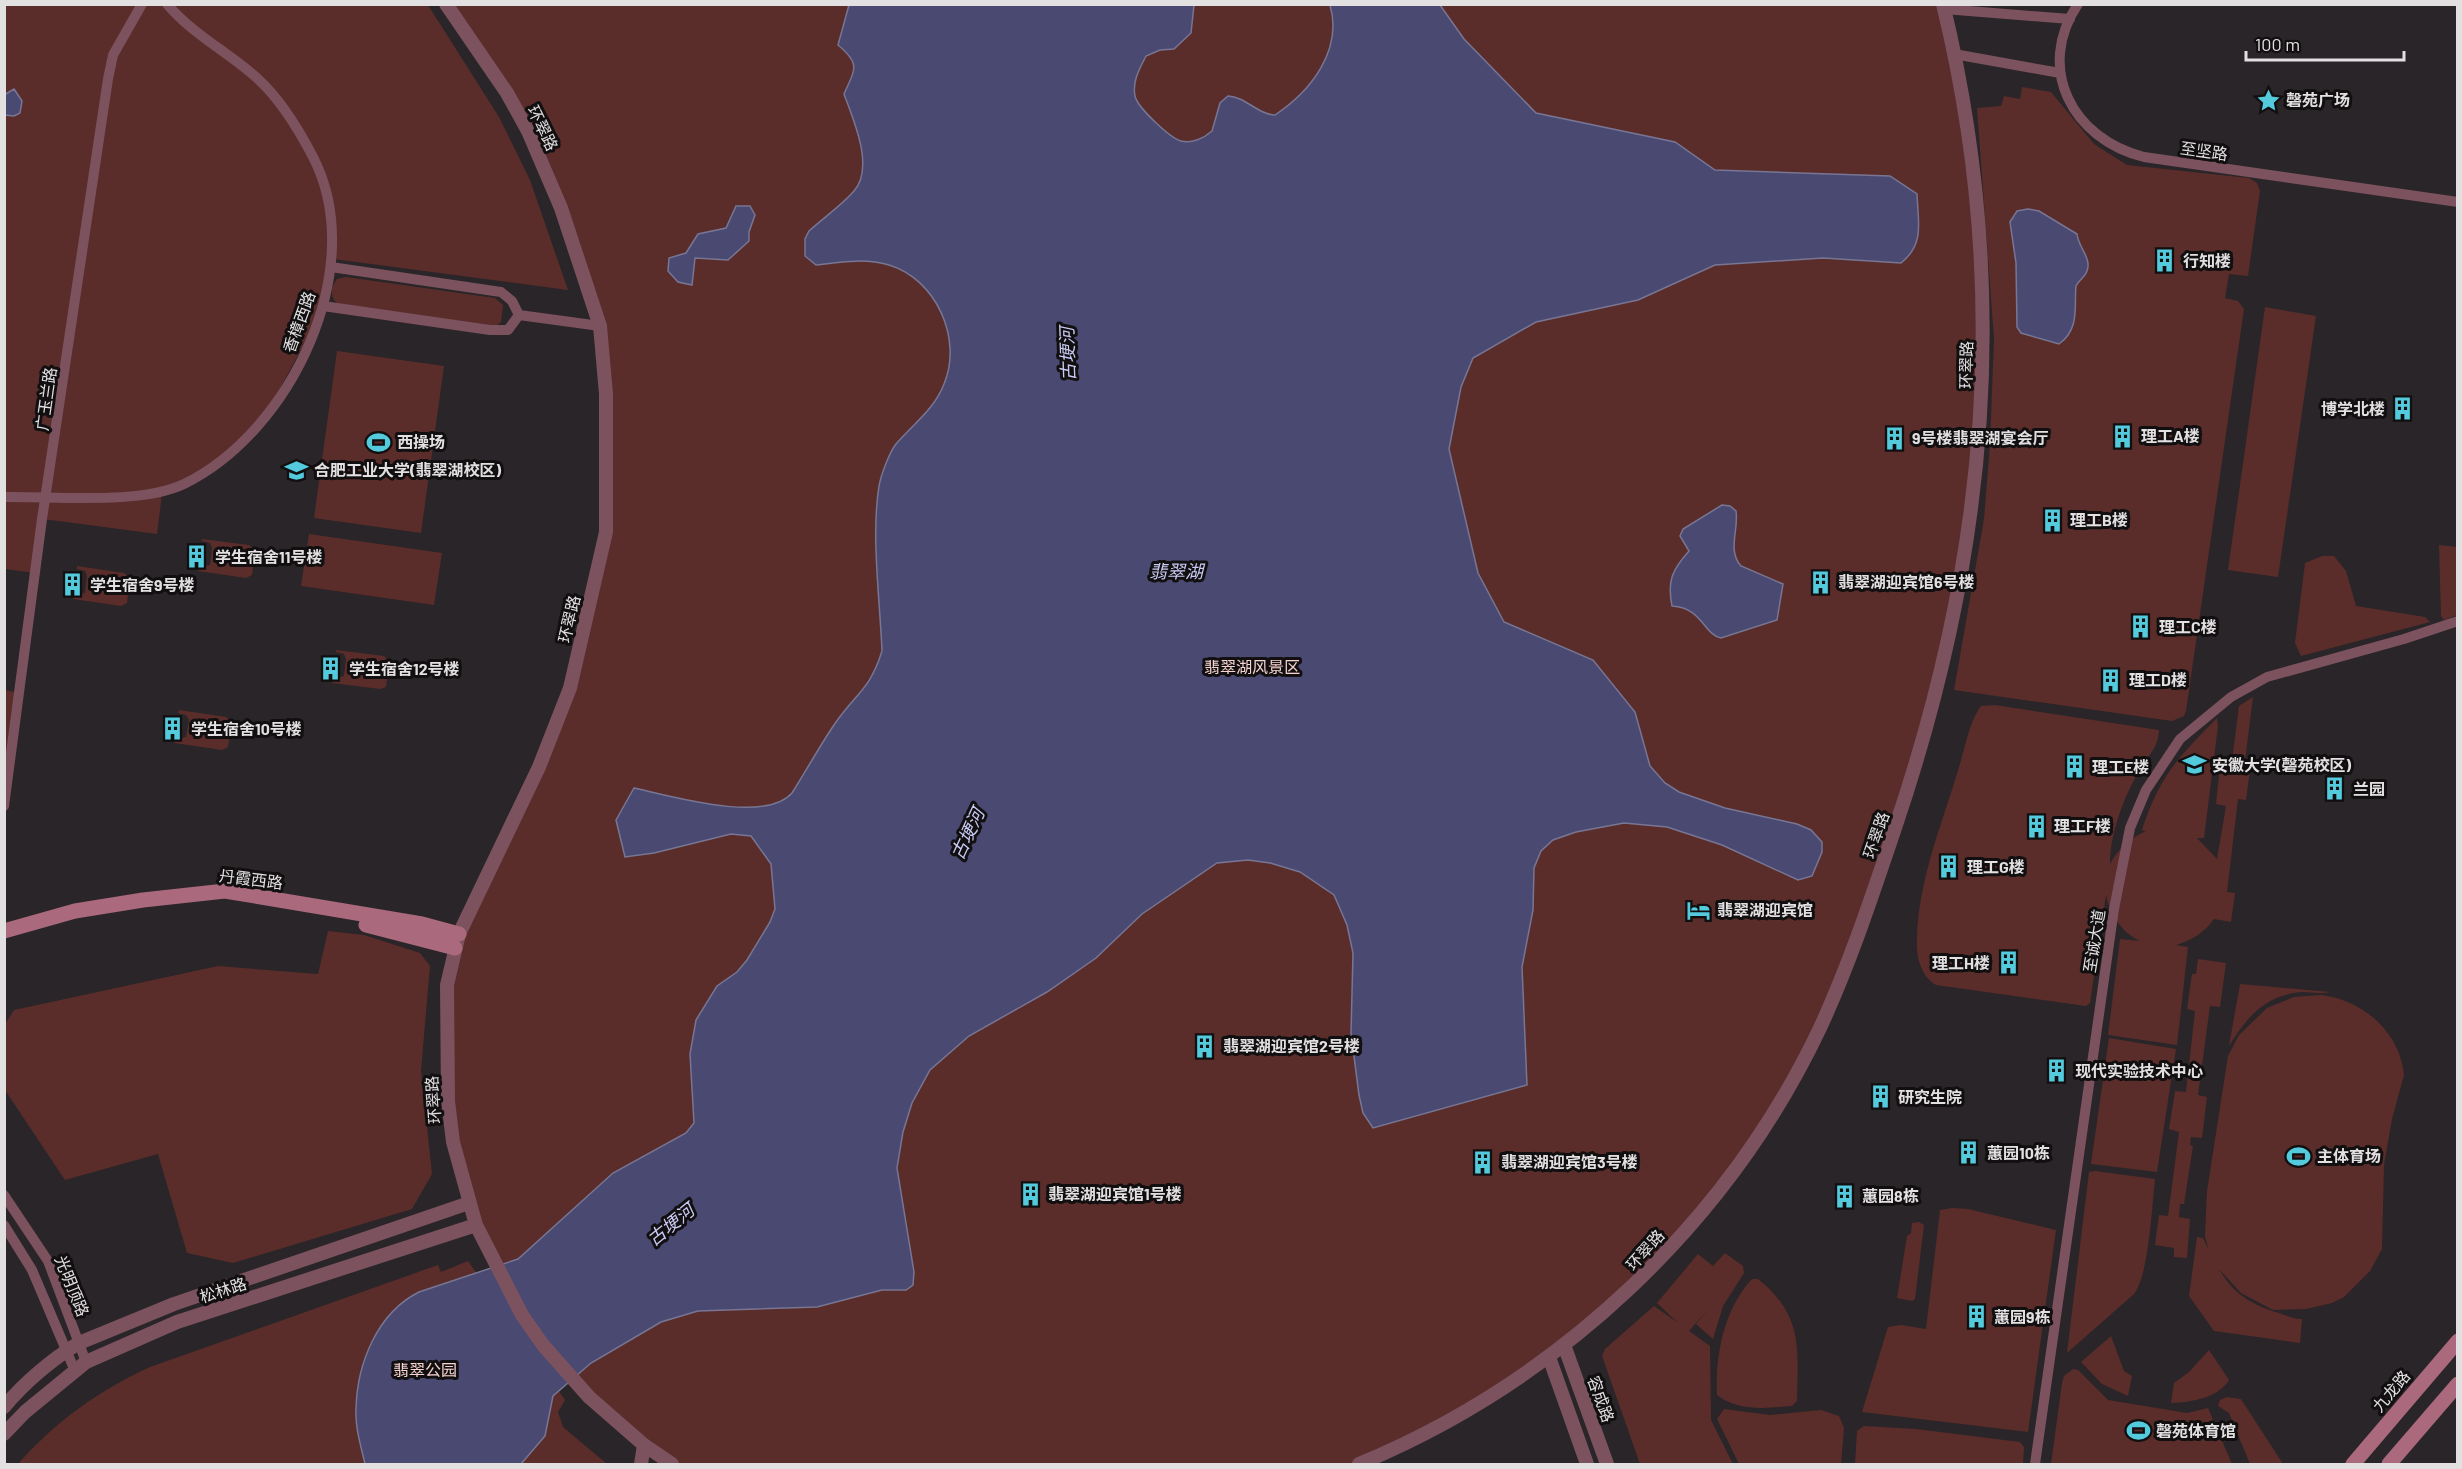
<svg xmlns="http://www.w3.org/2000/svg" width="2462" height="1469" viewBox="0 0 2462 1469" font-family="Barlow,'Noto Sans SC',sans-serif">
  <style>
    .green { fill: #5a2d2a }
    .water { fill: #4a4972; stroke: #787694; stroke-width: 1.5 }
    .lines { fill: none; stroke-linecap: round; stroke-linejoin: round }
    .minor { stroke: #7b525e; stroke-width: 10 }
    .tertiary { stroke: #7b525e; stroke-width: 14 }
    .secondary { stroke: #aa697d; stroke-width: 15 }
    .labels { text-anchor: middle; stroke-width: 6; stroke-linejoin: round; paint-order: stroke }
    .poi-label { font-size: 16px; font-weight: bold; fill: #e3e0e2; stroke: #110f10; text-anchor: start }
    .street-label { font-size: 16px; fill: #e3e0e2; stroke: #110f10 }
    .park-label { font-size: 16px; fill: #f6d4d0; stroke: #110f10 }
    .water-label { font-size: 18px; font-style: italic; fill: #cacaf5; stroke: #110f10 }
  </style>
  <rect width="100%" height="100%" fill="#2a2528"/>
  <path class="green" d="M5,5h423l71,112 31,63 38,110 -235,-31 -14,57 -57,106 -33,32 -67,40 -5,40 -114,-15 -8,54 -30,-4z
    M446,5h1497l6,22 34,281 -22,277 -73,263 -91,223 -98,142 -150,144 -190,107h-687l-83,-67 -102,-149 -39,-147 7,-153 111,-245 40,-171 -6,-206 -72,-195z
    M2022,87l29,5 43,52 33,21 122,13 8,5 3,8 -12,85 -19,-2 -4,24 13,3 6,8 -58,402 -2,5 -12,5 -218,-31 30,-171 6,-75 4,-105 -17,-231 24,-2 3,-10 16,3z
    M346,277l149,21 8,7 -2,17 -5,4 -158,-22c-9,-7 -7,-17 -1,-25z
    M2265,307l51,9 -38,261 -50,-7z
    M337,351l107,15 -23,167 -107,-15z
    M309,534l133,19 -8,52 -133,-19z
    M202,539l47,6 6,5 -3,25 -6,3 -48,-7v-4l12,-2 2,-17 -2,-5 -8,-2z
    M2439,545l18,2v68l-13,5 -3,-4z
    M2322,556h12l12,15 10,35 69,11 5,5 -129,34 -6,-13 10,-80z
    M77,566l47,7 6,5 -3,25 -6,3 -48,-7v-4l12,-2 2,-17 -2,-5 -8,-2z
    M336,650l48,6 5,5 -3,26 -6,2 -48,-6 1,-4 11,-3 2,-17 -2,-5 -8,-2z
    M4,690l17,3 -17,105z
    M2253,697l-9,72 6,1 -4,30 -8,-1 -11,93 8,1 -4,29 -17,-3c-10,14 -22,21 -38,26l12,2 -11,98 -69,-10 12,-96 20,2c-19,-9 -30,-27 -34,-46l-16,108 -4,3 -150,-21c-17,-10 -20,-31 -19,-49 2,-58 26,-115 42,-169 6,-19 10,-45 22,-61l14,-1 164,25c-1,20 -11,24 -20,41 -15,26 -29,62 -29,93 9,-16 19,-25 36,-33l-4,-1c18,-55 36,-72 75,-112l1,8 -14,112h-7l20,21 9,-53 -10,-2 4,-38 11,2 8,-62z
    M179,710l47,7 6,5 -4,25 -6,3 -48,-7 1,-3 11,-3 3,-17 -3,-5 -8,-2z
    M328,931l36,4 56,18 10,13 -9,105 11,103 -20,35 -179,54 -46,-10 -29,-99 -93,26 -60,-90v-66l9,-14 204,-44 100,8z
    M2198,959l28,4 -6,44 -10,-1 -12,89 9,2 -5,41 -11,-1 -1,8 3,1 -9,58h-4l-1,13 11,2 -3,39 -13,-1v-9l-19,-3 4,-30 9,1 11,-84 -10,-3 6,-38 11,1 9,-81 -8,-2 5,-35h4z
    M2240,984l90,8c-9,2 -19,0 -28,0 -37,3 -55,25 -73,54z
    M2321,995c42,5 79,37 83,80l-12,44 -8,46 -2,84 -12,22 -26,26 -12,6 -26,6 -33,1 -32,-17 -22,-24 -9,-14 -5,-19 2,-45 21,-135 11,-21 28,-27 27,-11z
    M2109,1038l67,11 -19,123 -66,-8z
    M2095,1171l60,8c-3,27 -6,96 -21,115l-67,59 22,-181z
    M1952,1208l16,1 88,21 -28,202 -166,-20 26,-85 13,-2 25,4 14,-119z
    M1912,1223l7,-1 5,3 -9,74 -3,2 -15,-3 10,-62 4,-3z
    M2197,1237l6,1c20,41 29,61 76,75 9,3 14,6 23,6l-2,24 -86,-12 -25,-35z
    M1725,1253l18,13 1,7 -21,33 -10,33 -17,-15 13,-16 -20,23 21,15 1,74 22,44h-93l-38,-108 3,-7 49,-43 24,17 -21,-20 41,-49 15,12z
    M468,1261l97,139 -7,12 5,15 44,37h-589c38,-43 80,-73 132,-97l288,-102 3,7z
    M1752,1279h6c45,36 40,69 39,122l-5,5c-24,2 -54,6 -75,-11 -2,-40 7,-86 35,-116z
    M2111,1336l13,35 8,5 -4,20 -26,-12 -21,-22z
    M2209,1350l20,30c-12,19 -38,22 -58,23l3,-20 15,-11z
    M2073,1369l5,1 30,30 79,13 21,-5 24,56h-181l11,-81 2,-7z
    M2227,1397l14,2 42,65h-33l-21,-51 -11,-7 2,-6z
    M1724,1409l46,6 51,-5 18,6 5,12 -3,36h-102l-22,-45z
    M1864,1426l52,3 104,13 4,5 -1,17h-168l2,-33z"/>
  <path class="water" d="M849,5h345l-3,28 -17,16 -14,1 -14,6c-6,12 -14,25 -11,40 2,11 35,42 46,45 11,3 23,-3 31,-10l8,-28 8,-7c18,1 29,18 47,19 36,-24 68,-65 55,-110h110l24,34 72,74 139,29 40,28 175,6 27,18c1,28 8,50 -16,69l-78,-5 -108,7 -77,35 -102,22 -63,36 -12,29 -12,62 29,124 26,49 89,38 42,52 15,54 15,17 14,9 46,16 72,16 14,6 11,12v10l-10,24 -14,4 -76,-35 -55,-18 -43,-4 -48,9 -23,8 -12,11 -7,17 -1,42 -11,57 5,118 -154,43 -10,-15 -4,-18 -8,-62 2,-80 -6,-28 -13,-30 -34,-23 -30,-9 -22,-3 -31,3 -75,51 -46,44 -49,34 -78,44 -39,34 -18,33 -9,29 -6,36 17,104 -1,13 -7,5h-24l-65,17 -119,4 -37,11 -70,41 -38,33 -8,40 -24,28h-156c-4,-18 -10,-36 -9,-55 1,-45 21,-96 63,-117l99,-33 95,-86 73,-40 8,-10 -4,-69 6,-34 21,-34 20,-14 10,-12 23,-38 5,-13 -4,-45 -20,-28 -20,-2 -77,19 -29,4 -9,-37 18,-32c36,8 131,36 158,5 14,-22 27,-46 42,-68 21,-31 36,-35 48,-74 -2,-50 -11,-116 -3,-165 2,-11 10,-33 17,-42 17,-20 38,-34 48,-60 19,-45 -8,-105 -55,-119 -24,-7 -48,-3 -73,0l-11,-9v-17l4,-8c14,-13 32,-25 45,-40 21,-24 -1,-72 -10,-97 11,-25 17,-30 -6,-49z
    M14,89l8,12 -2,12 -6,3 -9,-1 -1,-20z
    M736,206h14l5,9 -6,17v9l-21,19 -33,-2 -3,27 -14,-3 -10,-11 1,-13 17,-5 12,-19 28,-6z
    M2028,209l11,2 38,23c1,13 15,24 10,37 -2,6 -8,9 -11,15 -2,21 4,43 -17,58l-38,-11 -4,-6 -1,-64 -6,-41 7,-11z
    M1722,505l8,1 6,5c3,19 -9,39 5,55l42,18 -6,36 -56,18c-18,-4 -18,-30 -49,-32 -5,-25 0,-36 17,-55l-9,-15 3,-7z"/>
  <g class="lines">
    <path class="minor" d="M2078,4c-43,64 -6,135 66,153l314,45
      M1944,9l126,10
      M1954,54l106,19
      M331,267l170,25 11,9 7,14
      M323,306l167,24h18l11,-15 81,11
      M4,497c52,-1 136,8 180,-13 107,-52 186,-217 129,-327 -14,-27 -32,-57 -55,-78 -28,-26 -65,-44 -91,-75
      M4,806l38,-287 66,-440 5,-24 29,-51
      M4,1195l44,66 38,101
      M4,1225l28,45 43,101
      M2035,1464l79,-555 16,-81 16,-38 34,-51 51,-42 36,-20 137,-38 54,-18"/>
    <path class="tertiary" d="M446,4l61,89 21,38 33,77 39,118 6,68v138l-36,156 -31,79 -80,167 -12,51 1,116 5,41 23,83 46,90 21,30 46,52 55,48 28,19
      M1564,1345l43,119
      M1549,1357l38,107
      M4,1407c20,-24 48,-48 75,-64l95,-39 295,-101
      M4,1434l21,-22 61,-50 91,-40 299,-97
      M641,1464l3,-19
      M1359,1464c200,-83 368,-240 461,-436 30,-65 52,-132 75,-200 93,-274 117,-540 48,-824"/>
    <path class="secondary" d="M366,925l89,23
      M4,931l71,-20 68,-11 82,-9 197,33 37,10
      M2353,1464l105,-123
      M2389,1464l69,-80"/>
  </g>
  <defs>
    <symbol id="sight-bare" viewBox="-9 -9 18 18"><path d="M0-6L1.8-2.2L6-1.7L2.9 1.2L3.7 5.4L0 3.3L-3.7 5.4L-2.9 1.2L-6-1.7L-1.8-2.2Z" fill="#54cadd" stroke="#110f10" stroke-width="2.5" paint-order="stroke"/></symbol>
    <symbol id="building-bare" viewBox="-9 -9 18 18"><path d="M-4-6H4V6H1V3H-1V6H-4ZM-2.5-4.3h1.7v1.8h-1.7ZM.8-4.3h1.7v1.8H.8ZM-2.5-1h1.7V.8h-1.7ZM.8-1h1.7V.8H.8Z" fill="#54cadd" stroke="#110f10" stroke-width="2.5" paint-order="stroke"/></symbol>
    <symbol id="stadium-bare" viewBox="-9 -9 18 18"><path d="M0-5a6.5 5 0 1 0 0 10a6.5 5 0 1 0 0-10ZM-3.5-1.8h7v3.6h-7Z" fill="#54cadd" stroke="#110f10" stroke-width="2.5" paint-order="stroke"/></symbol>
    <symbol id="university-bare" viewBox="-9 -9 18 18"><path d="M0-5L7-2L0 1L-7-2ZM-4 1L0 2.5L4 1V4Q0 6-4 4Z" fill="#54cadd" stroke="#110f10" stroke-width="2.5" paint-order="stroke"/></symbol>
    <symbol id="hotel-bare" viewBox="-9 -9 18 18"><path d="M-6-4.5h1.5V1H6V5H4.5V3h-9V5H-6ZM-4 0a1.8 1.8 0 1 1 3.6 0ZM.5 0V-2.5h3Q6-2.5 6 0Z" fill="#54cadd" stroke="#110f10" stroke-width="2.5" paint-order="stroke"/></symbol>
  </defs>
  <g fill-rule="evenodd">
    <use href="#sight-bare" x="2252" y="84" width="33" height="33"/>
    <use href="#building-bare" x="2148" y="244" width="33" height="33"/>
    <use href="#building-bare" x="2386" y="392" width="33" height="33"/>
    <use href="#building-bare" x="2106" y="420" width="33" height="33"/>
    <use href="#building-bare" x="1878" y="422" width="33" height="33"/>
    <use href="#stadium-bare" x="362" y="426" width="33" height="33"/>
    <use href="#university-bare" x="280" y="454" width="33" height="33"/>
    <use href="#building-bare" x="2036" y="504" width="33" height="33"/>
    <use href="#building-bare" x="180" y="540" width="33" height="33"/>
    <use href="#building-bare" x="1804" y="566" width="33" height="33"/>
    <use href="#building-bare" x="56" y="568" width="33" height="33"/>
    <use href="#building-bare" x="2124" y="610" width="33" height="33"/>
    <use href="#building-bare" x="314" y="652" width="33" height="33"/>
    <use href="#building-bare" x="2094" y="664" width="33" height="33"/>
    <use href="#building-bare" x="156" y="712" width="33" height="33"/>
    <use href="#university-bare" x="2178" y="748" width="33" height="33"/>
    <use href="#building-bare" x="2058" y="750" width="33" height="33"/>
    <use href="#building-bare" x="2318" y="772" width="33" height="33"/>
    <use href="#building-bare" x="2020" y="810" width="33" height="33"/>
    <use href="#building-bare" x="1932" y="850" width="33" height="33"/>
    <use href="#hotel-bare" x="1682" y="894" width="33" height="33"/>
    <use href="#building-bare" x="1992" y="946" width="33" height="33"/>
    <use href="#building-bare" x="1188" y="1030" width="33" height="33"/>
    <use href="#building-bare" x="2040" y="1054" width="33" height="33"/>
    <use href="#building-bare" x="1864" y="1080" width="33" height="33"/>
    <use href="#building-bare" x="1952" y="1136" width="33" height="33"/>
    <use href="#stadium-bare" x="2282" y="1140" width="33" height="33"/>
    <use href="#building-bare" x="1466" y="1146" width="33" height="33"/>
    <use href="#building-bare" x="1014" y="1178" width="33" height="33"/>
    <use href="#building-bare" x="1828" y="1180" width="33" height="33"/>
    <use href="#building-bare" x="1960" y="1300" width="33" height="33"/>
    <use href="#stadium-bare" x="2122" y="1414" width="33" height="33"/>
  </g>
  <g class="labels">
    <g class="poi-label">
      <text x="2286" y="106">磬苑广场</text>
      <text x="2183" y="267">行知楼</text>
      <text x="2385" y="415" text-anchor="end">博学北楼</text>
      <text x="2141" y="442">理工A楼</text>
      <text x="1912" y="444">9号楼翡翠湖宴会厅</text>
      <text x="397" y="448">西操场</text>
      <text x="314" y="476">合肥工业大学(翡翠湖校区)</text>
      <text x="2070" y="526">理工B楼</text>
      <text x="215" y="563">学生宿舍11号楼</text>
      <text x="1838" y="588">翡翠湖迎宾馆6号楼</text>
      <text x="90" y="591">学生宿舍9号楼</text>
      <text x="2159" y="633">理工C楼</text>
      <text x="349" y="675">学生宿舍12号楼</text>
      <text x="2129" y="686">理工D楼</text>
      <text x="191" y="735">学生宿舍10号楼</text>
      <text x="2212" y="771">安徽大学(磬苑校区)</text>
      <text x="2092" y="773">理工E楼</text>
      <text x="2353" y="795">兰园</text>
      <text x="2054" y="832">理工F楼</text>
      <text x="1967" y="873">理工G楼</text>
      <text x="1717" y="916">翡翠湖迎宾馆</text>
      <text x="1990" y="969" text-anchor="end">理工H楼</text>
      <text x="1223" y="1052">翡翠湖迎宾馆2号楼</text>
      <text x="2075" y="1077">现代实验技术中心</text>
      <text x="1898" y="1103">研究生院</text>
      <text x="1987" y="1159">蕙园10栋</text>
      <text x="2317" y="1162">主体育场</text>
      <text x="1501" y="1168">翡翠湖迎宾馆3号楼</text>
      <text x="1048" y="1200">翡翠湖迎宾馆1号楼</text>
      <text x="1862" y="1202">蕙园8栋</text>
      <text x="1994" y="1323">蕙园9栋</text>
      <text x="2156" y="1437">磬苑体育馆</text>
    </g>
    <g class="street-label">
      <text transform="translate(543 128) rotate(64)" y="6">环翠路</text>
      <text transform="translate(2204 151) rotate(8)" y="6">至坚路</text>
      <text transform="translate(299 322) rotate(-70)" y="6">香樟西路</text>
      <text transform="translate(1966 365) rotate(-89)" y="6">环翠路</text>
      <text transform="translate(46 399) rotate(-82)" y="6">广玉兰路</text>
      <text transform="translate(569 619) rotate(-77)" y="6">环翠路</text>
      <text transform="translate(1876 835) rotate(-71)" y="6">环翠路</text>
      <text transform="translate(251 879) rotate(7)" y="6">丹霞西路</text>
      <text transform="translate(2094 941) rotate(-81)" y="6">至诚大道</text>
      <text transform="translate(433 1100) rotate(-94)" y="6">环翠路</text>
      <text transform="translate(1645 1250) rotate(-48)" y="6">环翠路</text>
      <text transform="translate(72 1286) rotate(68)" y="6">光明顶路</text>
      <text transform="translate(223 1290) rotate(-18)" y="6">松林路</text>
      <text transform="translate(2391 1391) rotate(-50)" y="6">九龙路</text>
      <text transform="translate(1601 1399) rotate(70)" y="6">容成路</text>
    </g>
    <g class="park-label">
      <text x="1252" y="673">翡翠湖风景区</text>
      <text x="425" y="1376">翡翠公园</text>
    </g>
    <g class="water-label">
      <text transform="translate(1068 354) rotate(-92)" y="6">古埂河</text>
      <text x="1176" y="578">翡翠湖</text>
      <text transform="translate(968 834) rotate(-65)" y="6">古埂河</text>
      <text transform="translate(671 1225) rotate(-39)" y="6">古埂河</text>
    </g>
  </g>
  <rect width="2462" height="1469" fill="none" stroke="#e3e0e2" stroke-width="12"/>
  <path d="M2246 51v9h158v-9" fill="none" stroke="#e3e0e2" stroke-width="3"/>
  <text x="2255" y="51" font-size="18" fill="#e3e0e2" stroke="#110f10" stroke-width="4.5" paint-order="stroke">100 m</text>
</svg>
